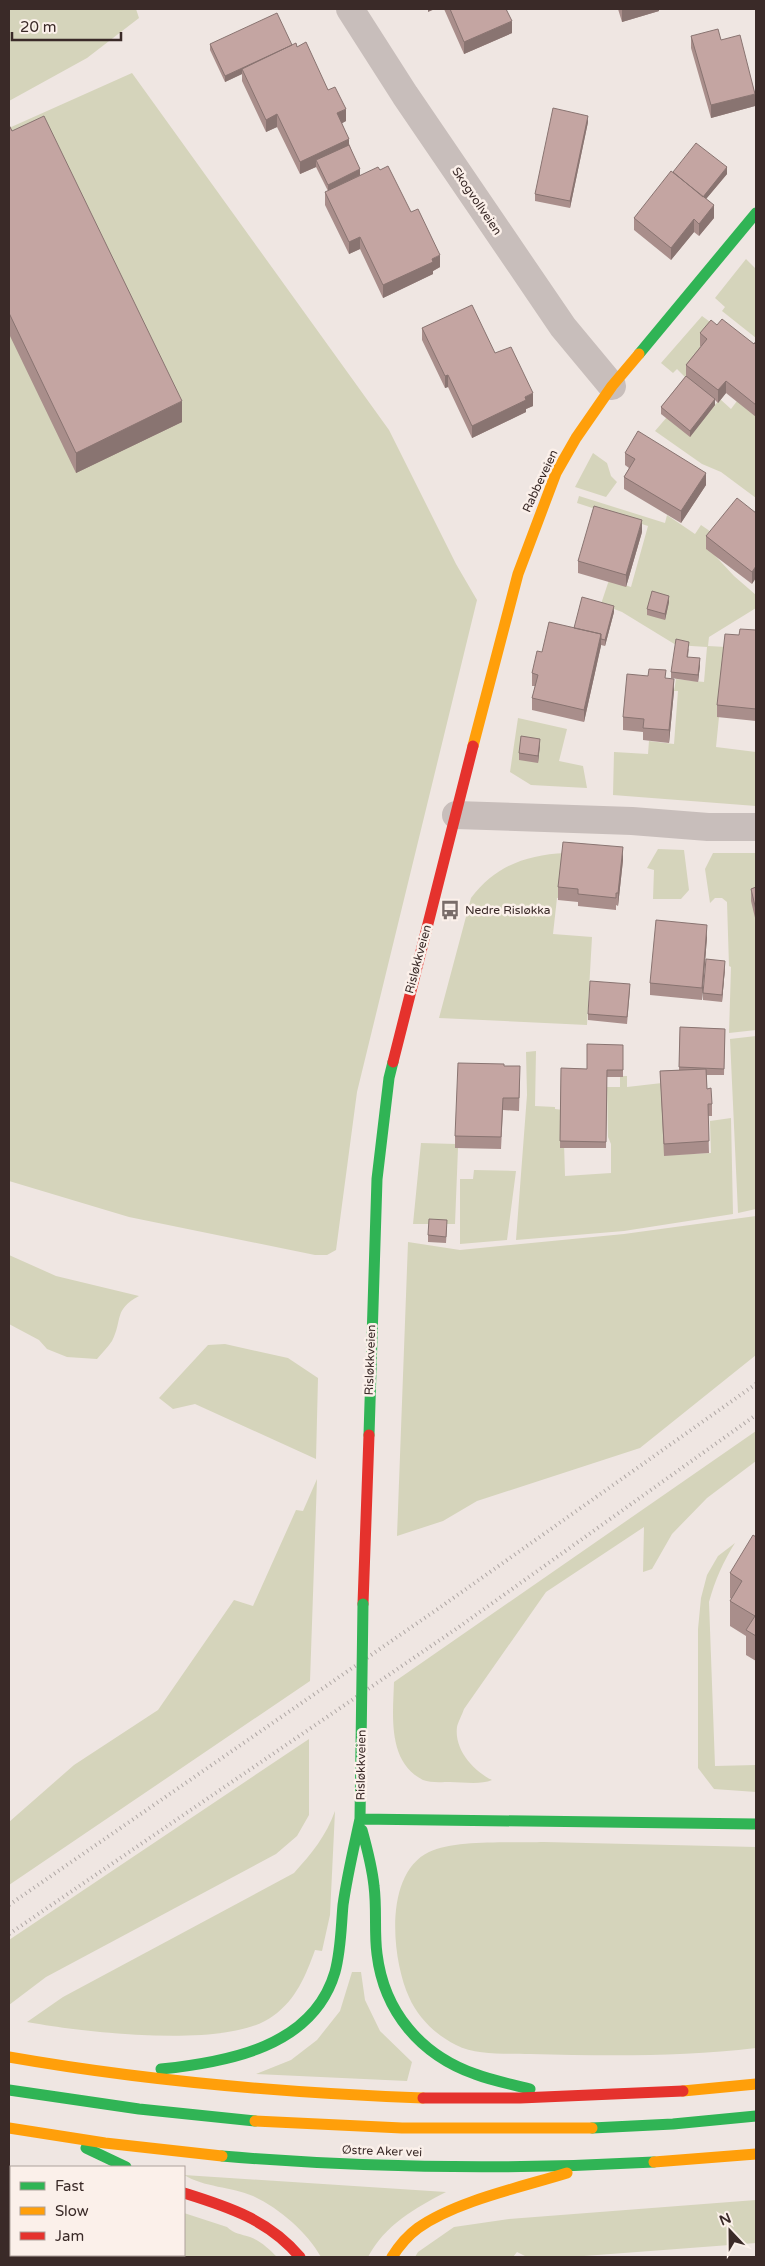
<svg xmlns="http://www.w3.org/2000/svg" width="765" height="2266" viewBox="0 0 765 2266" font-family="'Varela Round',sans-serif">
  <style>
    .green { fill: #d5d4bb }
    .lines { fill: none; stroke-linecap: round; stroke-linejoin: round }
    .street { stroke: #c8bebb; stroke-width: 28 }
    .fast { stroke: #30b455; stroke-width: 11 }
    .slow { stroke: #ff9f0a; stroke-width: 11 }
    .jam { stroke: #e5322d; stroke-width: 11 }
    .rail { stroke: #b0a8a5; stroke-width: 4; stroke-dasharray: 1 4; stroke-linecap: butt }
    .fast-bridge { stroke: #30b455; stroke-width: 11 }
    .wall { fill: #a98e8b }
    .shaded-wall { fill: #897471 }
    .building { fill: #c4a5a2; stroke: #897471 }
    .labels { text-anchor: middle; stroke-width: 5; stroke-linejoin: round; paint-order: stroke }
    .street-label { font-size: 12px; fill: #3a2a28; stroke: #fbf0ea }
    .poi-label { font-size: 12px; fill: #3a2a28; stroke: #fbf0ea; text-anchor: start }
  </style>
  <rect width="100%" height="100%" fill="#efe6e2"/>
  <path class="green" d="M9,9h127l3,9 -52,40 -78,43z
    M132,73l257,357 67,134 21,36 -120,492 -21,158 -9,5h-12l-186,-38 -120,-36v-1053z
    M746,259l10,10v69l-34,-27 3,-4 -10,-9z
    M702,316l19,14 -35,48 -9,-9 -4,4 -12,-10z
    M720,399l11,10 6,-8 19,14v83l-35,-26 -19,-8 -47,-33 12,-14 47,-11z
    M593,453l14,10 4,13 6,6 -11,15 -31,-10z
    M579,496l86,27 2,-8 28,19 6,-9 16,11 -9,12 26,28 22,19v13l-47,29 -1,9 18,1 -10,100 40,5v54l-143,-11 1,-43 34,2 1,-13 25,3 4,-53h-4l2,-12 28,3 3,-35 -31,-2 -54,-33 -21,-8 8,-24 22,7 17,-61 -71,-23z
    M518,718l49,11 -8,32 24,5 4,22 -56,-3 -21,-13z
    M658,849l26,1 5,40 -8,9h-28l1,-29 -7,-2z
    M565,853l-4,45h-4l-4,36 39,3 -5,88 -148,-7 32,-120c24,-32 55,-43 94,-45z
    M713,853h43v177l-27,3 2,-66 -2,-1 -2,-64 -5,-4h-7l-5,5 -5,-34z
    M756,1036v173l-18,4 -8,-174z
    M536,1051l-1,55 20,1v2l8,1 2,66 46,-3v-29l-3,-7 -1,-50h13v-11h7v11l35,-4 3,72 46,-2 -1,-32 21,-3 2,96 -109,17 -108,9 11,-145 -1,-43z
    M421,1143l35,1 2,4 -3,76h-42z
    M474,1170l42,1 -9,69 -47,4v-65h13z
    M756,1216v139l-116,93 -163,53 -34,20 -46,15 11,-294 52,8 164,-16z
    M9,1255l47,21 83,20c-26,14 -16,24 -27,45 -4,6 -10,12 -15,18l-30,-2 -20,-8 -8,-9 -30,-16z
    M225,1344l63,14 30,20 -2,81 -121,-55 -22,5 -14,-11 49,-53z
    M756,1431v30l-49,37 -35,36 -20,35 -9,3 1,-45 -98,65 -82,117c-2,6 -6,13 -7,18 -3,23 17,44 35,53 -12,5 -29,2 -42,2 -8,0 -20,1 -27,-2 -36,-18 -30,-65 -29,-98z
    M317,1479l-7,202 -301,204v-63l65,-57 84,-55 76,-110 19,6 43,-96 7,1z
    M735,1543c-12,19 -20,37 -26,59l6,164 41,-1v27l-42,-3 -16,-21v-139l3,-31 6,-23 11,-19z
    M309,1739v76l-12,21 -21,18 -230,123 -37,28v-65z
    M335,1811l-5,104 -8,36 -7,-1c-9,25 -19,50 -42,66 -44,34 -192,16 -246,6l36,-25 231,-124c18,-20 32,-37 41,-62z
    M544,1842l212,5v201c-75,9 -150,8 -226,6 -23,-1 -53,2 -74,-9 -20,-10 -38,-27 -47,-48 -17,-37 -26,-123 20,-145 27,-13 84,-9 115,-10z
    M352,1972h9l4,28 15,31 32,31 -5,19 -151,-7 35,-14 26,-20 23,-29z
    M184,2175l262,17c-31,16 -61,33 -78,65h-47c-14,-25 -42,-49 -68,-61 -21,-9 -50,-9 -69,-21z
    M756,2200v43l-185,14h-44l-10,-5 -4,5h-98l3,-5 36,-25 55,-8z
    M184,2213l43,14c7,7 14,7 23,10 11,4 19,12 27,20h-238l-9,-2h154z"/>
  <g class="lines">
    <path class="street" d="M350,9l55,86 158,232 49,59
      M456,815l176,6 76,6h48"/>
    <path class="fast" d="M639,354l117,-141
      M369,1435l8,-256 12,-101 4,-16
      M361,1746l-1,73 396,5
      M362,1830c5,18 10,37 12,56 3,23 0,46 3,68 7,58 44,101 98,120 18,7 37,10 55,15
      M161,2069c67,-7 152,-22 174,-97 6,-22 6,-45 8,-67 4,-29 11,-58 17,-86
      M9,2090l130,19 116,12
      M592,2128l81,-4 83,-8
      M86,2148l40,19
      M222,2156c144,12 288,14 432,6"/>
    <path class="slow" d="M473,746l45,-172 38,-101 20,-35 36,-52 27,-32
      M9,2057c137,24 276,36 414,41
      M683,2091l73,-7
      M255,2121l147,7h190
      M9,2128l96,15 117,13
      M654,2162l102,-8
      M392,2257c7,-11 15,-21 26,-29 38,-27 104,-41 149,-55"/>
    <path class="jam" d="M393,1062l80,-316
      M363,1604l6,-169
      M423,2098h97l163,-7
      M184,2193c45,14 85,27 116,64"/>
    <path class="rail" d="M9,1905l433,-299 314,-222
      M9,1934l447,-305 300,-214"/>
    <path class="fast-bridge" d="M361,1746l2,-142"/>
  </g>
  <path class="wall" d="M444,9h62l6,24 -48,21z
    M618,9h41v2l-37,11z
    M691,36l64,70 -44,12 -20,-70z
    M210,44l82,1 5,2 31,43 18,31 -4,2 18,52 51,37 29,55 -7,4v3l-50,24 -23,-49 -11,5 -24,-49v-13l3,-1 -12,-24 -16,7 -23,-47 -11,5 -24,-51v-7l-17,8 -15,-32z
    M588,122l-18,86 -35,-7v-7z
    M9,125l173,297 -106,51 -67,-139z
    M673,172l54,2 -21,25 8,19 -15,18 -5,-4 -23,28 -37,-30v-12z
    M717,325l37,19 2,-3v76l-30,-24 -8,10 -3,-3v5l-25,32 -29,-23v-7l25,-31v-11l15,-19h-1v-13z
    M422,328l73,25 38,53 -7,3v3l-54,26 -24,-51 -3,1 -23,-48z
    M625,453l81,32 -25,38 -57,-34v-12l5,-9 -4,-3z
    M756,513l-4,71 -46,-35v-13z
    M642,532l-16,55 -48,-14v-12z
    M669,602l-4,18 -18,-5v-6z
    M614,612l-9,34 -4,-1 -17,77 -52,-12v-12l3,-12h-3v-13l10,-21 32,-24z
    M756,630v91l-39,-4v-12l22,-70z
    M689,648l-1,9 12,8 -2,17 -27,-4v-6z
    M666,678l8,13 -5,52 -26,-3v-8l-20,-2v-13z
    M540,745l-2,18 -19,-3v-7z
    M623,860l-5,46 -2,-1v5l-38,-4v-4l-20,-2v-13z
    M756,887v35l-5,-21v-12z
    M707,937l-5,63 -52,-5v-12z
    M725,968l-3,34 -19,-2v-7z
    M630,990l-3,34 -39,-4v-6z
    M680,1027l45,2 -1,46h-17v14l5,15v12h-4l1,37 -45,3 -4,-85 19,-1z
    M623,1045v32h-16l-1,71h-46l1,-80 26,1z
    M504,1066l16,13 -1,32 -16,-1 -2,39 -46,-1v-12z
    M447,1226l-1,17 -18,-1v-7z
    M756,1537v124l-10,-6v-19l-16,-10v-25l1,-2 -1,-1v-25z"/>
  <path class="shaded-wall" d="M428,9h7l-7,3z
    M626,9h33v2l-37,11v-12z
    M512,21v12l-48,21v-12z
    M292,45l-50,24v5l-17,8v-6z
    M755,94v12l-44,12v-13z
    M346,109v12l-9,5v-13z
    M277,114v13l-11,5v-12z
    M588,116v6l-18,86v-7z
    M349,139v12l-33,9v7l-16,7v-12z
    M727,167v7l-26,31v-6z
    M360,169v6l-32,16v-6z
    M714,205v13l-15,18v-12z
    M694,219v13l-23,28v-12z
    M360,237v12l-11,5v-12z
    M440,255v12l-7,4v3l-50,24v-13z
    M448,375v12l-3,1v-12z
    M726,381v12l-8,10v-13z
    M533,393v13l-7,3v3l-54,26v-12l53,-29z
    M715,399v6l-25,32v-6z
    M182,401v21l-106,51v-20z
    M706,473v12l-25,38v-12z
    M642,520v12l-16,55v-12z
    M756,566v12l-4,6v-12z
    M669,596v6l-4,18v-6z
    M614,606v6l-9,34v-6z
    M601,634v12l-17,76v-12z
    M700,658v7l-2,17v-7z
    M674,679v12l-5,52v-13z
    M540,739v6l-2,18v-7z
    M623,847v13l-5,46v-13z
    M707,925v12l-5,63v-12z
    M725,961v7l-3,34v-7z"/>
  <path class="building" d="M450,9h56l6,12 -48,21z
    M277,13l15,32 -67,31 -15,-32z
    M718,29l3,11 19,-5 15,59 -44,11 -20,-69z
    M306,42l22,48 7,-3 11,22 -9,4 12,26 -49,23 -23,-48 -11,6 -24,-51 54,-26 1,4z
    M553,108l35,8 -18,85 -35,-7z
    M44,116l138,285 -106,52 -67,-140v-188l3,6z
    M696,143l31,24 -24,30 -30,-25z
    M349,145l11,24 -32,16 -12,-25z
    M388,166l23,46 7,-3 22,46 -8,4 1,3 -50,23 -23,-48 -11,5 -24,-50 53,-25 2,3z
    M671,171l43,34 -15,19 -5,-5 -23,29 -37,-30z
    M472,305l23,48 16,-6 22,46 -8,4 1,3 -54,26 -24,-51 -3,1 -23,-48z
    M722,319l32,25 2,-3v64l-30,-24 -8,9 -32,-25 21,-26 -7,-6 11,-13 6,5z
    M686,376l29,23 -25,32 -29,-24z
    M638,431l68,42 -25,38 -57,-34 11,-18 -10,-6z
    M737,498l19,15v53l-4,6 -46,-36z
    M594,506l48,14 -16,55 -48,-14z
    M652,591l17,5 -4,18 -18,-5z
    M582,597l32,9 -9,34 -4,-1v-5l-27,-6z
    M549,622l52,12 -17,76 -52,-12 6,-23 -6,-2 5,-22 5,1z
    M740,629l16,1v79l-39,-4 8,-71 14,1z
    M676,639l13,3 -2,15 13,1 -2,17 -27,-3z
    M649,669l17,1 -1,8 9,1 -5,51 -26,-2 1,-9 -21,-2 4,-43 21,2z
    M521,736l19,3 -2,17 -19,-3z
    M563,842l60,5 -5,46h-2v5l-38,-4v-5l-20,-2z
    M756,887v23l-5,-21z
    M656,920l51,5 -5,63 -52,-5z
    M706,959l19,2 -3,34 -19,-2z
    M590,981l40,3 -3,33 -39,-3z
    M680,1027l45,2 -1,40 -45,-2z
    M587,1044l36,1v25h-16l-1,72 -46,-1 1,-73 26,1z
    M458,1063l46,1v2h16l-1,32h-16l-2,39 -46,-1z
    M706,1069l1,20 4,-1 1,16h-4l1,37 -45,3 -4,-73z
    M429,1219l18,1 -1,17 -18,-2z
    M753,1535l3,2v99l-10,-6 9,-14 -25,-15 12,-20 -12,-8z"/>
  <defs>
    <symbol id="bus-bare" viewBox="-9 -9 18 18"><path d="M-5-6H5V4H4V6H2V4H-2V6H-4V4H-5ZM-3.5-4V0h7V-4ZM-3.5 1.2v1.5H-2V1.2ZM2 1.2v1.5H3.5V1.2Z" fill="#796c69" stroke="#fbf0ea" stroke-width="2.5" paint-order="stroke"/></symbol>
  </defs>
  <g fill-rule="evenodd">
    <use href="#bus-bare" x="436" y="896" width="28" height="28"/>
  </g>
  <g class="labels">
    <g class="street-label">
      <text transform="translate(477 201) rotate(56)" y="4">Skogvollveien</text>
      <text transform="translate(540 481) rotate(-65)" y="4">Rabbeveien</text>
      <text transform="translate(418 959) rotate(-75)" y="4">Risløkkveien</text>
      <text transform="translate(370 1360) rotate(-88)" y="4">Risløkkveien</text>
      <text transform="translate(361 1765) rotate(-89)" y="4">Risløkkveien</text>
      <text transform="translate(382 2151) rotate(2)" y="4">Østre Aker vei</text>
    </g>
    <g class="poi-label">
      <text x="465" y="914">Nedre Risløkka</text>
    </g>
  </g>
  <rect width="765" height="2266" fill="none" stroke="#3a2a28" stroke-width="20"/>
  <rect x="10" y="2166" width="175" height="90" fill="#fbf0ea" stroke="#aea19c"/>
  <rect x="20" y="2182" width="25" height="8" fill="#30b455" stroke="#aea19c"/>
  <text x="55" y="2191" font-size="15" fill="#3a2a28">Fast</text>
  <rect x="20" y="2207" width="25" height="8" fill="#ff9f0a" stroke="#aea19c"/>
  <text x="55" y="2216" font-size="15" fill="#3a2a28">Slow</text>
  <rect x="20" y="2232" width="25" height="8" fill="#e5322d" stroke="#aea19c"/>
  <text x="55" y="2241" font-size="15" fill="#3a2a28">Jam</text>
  <g transform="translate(730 2231) rotate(338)" stroke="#fbf0ea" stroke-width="4" paint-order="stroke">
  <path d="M0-4L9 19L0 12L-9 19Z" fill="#3a2a28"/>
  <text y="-8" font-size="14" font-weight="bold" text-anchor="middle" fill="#3a2a28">N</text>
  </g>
  <path d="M12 32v8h109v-8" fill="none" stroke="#3a2a28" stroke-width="2.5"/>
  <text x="20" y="32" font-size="15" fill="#3a2a28" stroke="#fbf0ea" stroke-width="4" paint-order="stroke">20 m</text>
</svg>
